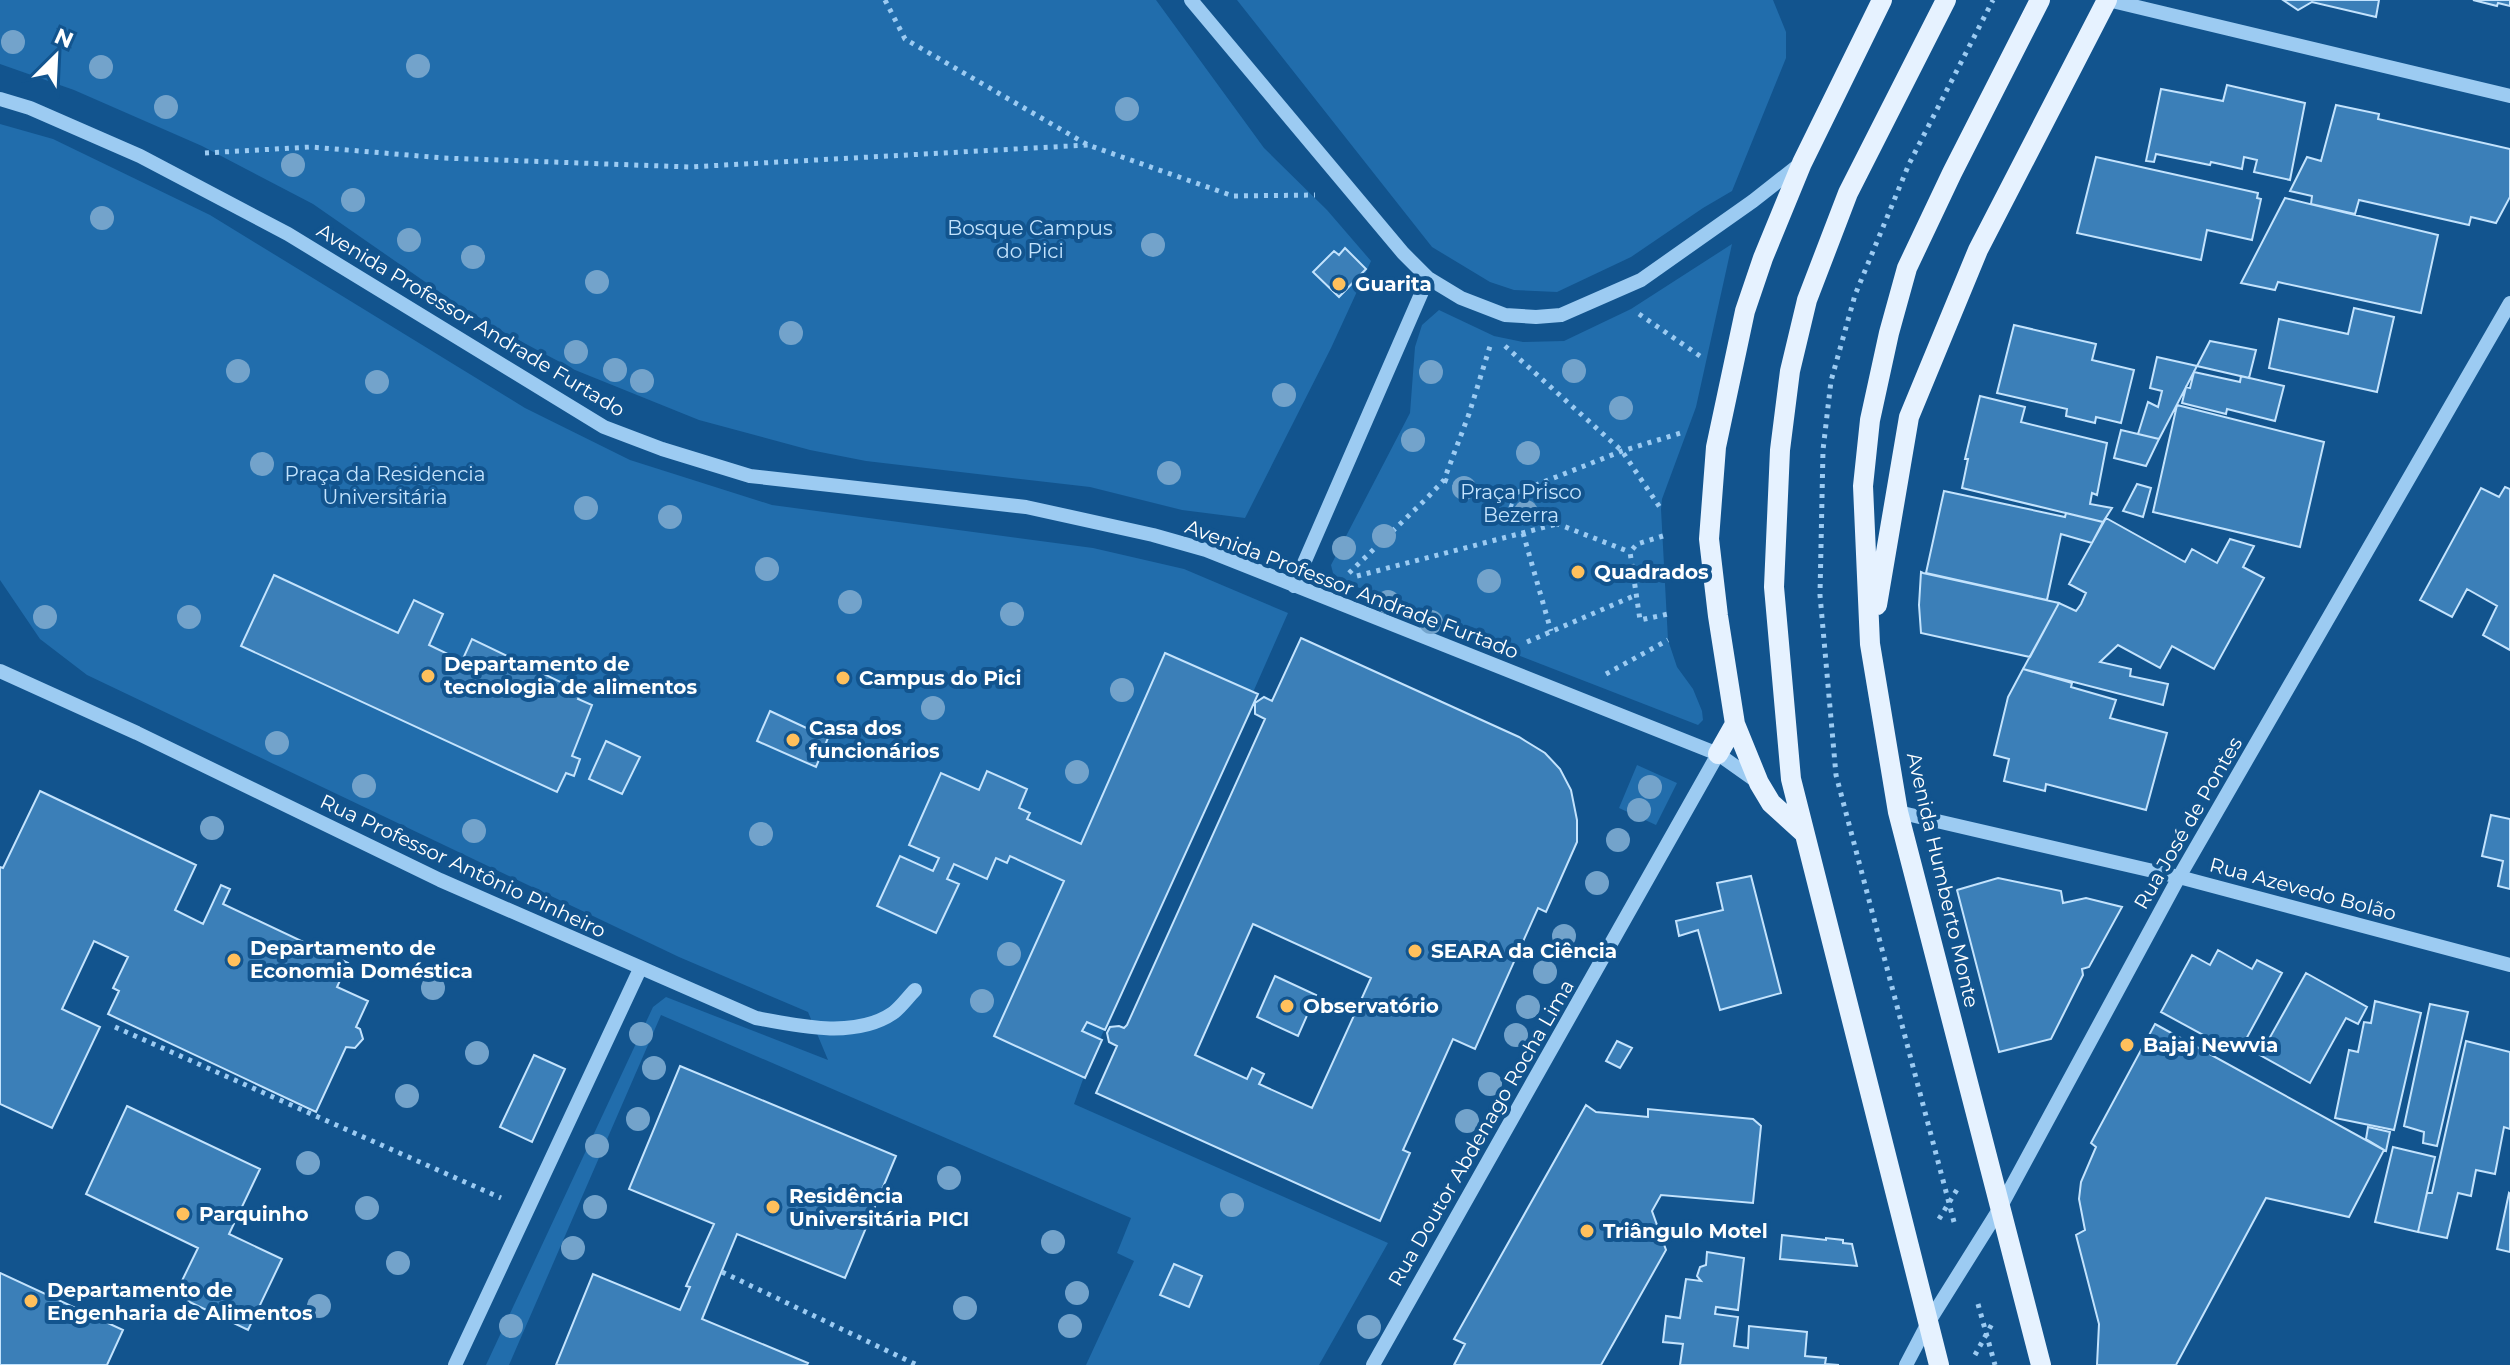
<svg xmlns="http://www.w3.org/2000/svg" width="2510" height="1365" viewBox="0 0 2510 1365" font-family="Montserrat,sans-serif">
  <style>
    .green { fill: #216dac }
    .building { fill: #3b7fb8; stroke: #c3e3fd; stroke-width: 2; fill-rule: evenodd }
    .lines { fill: none; stroke-linecap: round; stroke-linejoin: round }
    .path { stroke: #9ccbf2; stroke-width: 5; stroke-dasharray: 4 6; stroke-linecap: butt }
    .minor { stroke: #9ccbf2; stroke-width: 14 }
    .major { stroke: #e6f2ff; stroke-width: 20 }
    .tree { fill: #73a3cb }
    .poi-dot { fill: #ffc05c; stroke: #12548e; stroke-width: 3 }
    .labels { text-anchor: middle; stroke-width: 8; stroke-linejoin: round; paint-order: stroke }
    .park-label { font-size: 20px; fill: #c3e3fd; stroke: #12548e }
    .poi-label { font-size: 20px; font-weight: bold; fill: #fff; stroke: #12548e; text-anchor: start }
    .street-label { font-size: 20px; fill: #fff; stroke: #12548e }
  </style>
  <rect width="100%" height="100%" fill="#12548e"/>
  <path class="green" d="M0,0h1156l108,148 63,62 44,51 -40,87 -86,170 -63,-8 -92,-23 -224,-26 -56,-11 -111,-30 -124,-50 -68,-36 -50,-30 -144,-100 -111,-58 -128,-56 -74,-26z
    M1237,0h536l13,32v26l-54,133 -29,17 -72,49 -74,35 -43,-2 -24,-8 -58,-35z
    M0,124l53,15 157,76 315,193 105,52 142,45 321,43 91,21 104,44 -202,458 -12,33 314,139 -69,122h-233l48,-104 -17,-8 14,-35 -470,-203 -152,350h-23l167,-358 13,-10 162,63 -20,-48 -129,-55 -592,-282 -47,-36 -40,-59z
    M1732,244l-36,163 -34,92 -1,10 7,131 9,27 16,22 9,22 1,9 -5,5 -191,-74 -166,-71 -8,-7 -2,-8 79,-152 5,-66 7,-22 17,-15 55,26 29,6 41,-1 67,-32z
    M1637,765l40,18 -21,42 -37,-17z"/>
  <path class="building" d="M2283,0h96l-3,17 -64,-15 -14,8z
    M2473,0h37v6l-12,-3 -1,3z
    M2227,85l78,18 -15,77 -36,-8 3,-12 -13,-3 -2,12 -31,-7 -1,3 -54,-11 -2,8 -8,-1 15,-72 62,12z
    M2336,105l43,9 -1,5 132,30v48l-14,26 -25,-6 -2,8 -110,-25 -4,14 -44,-10 1,-8 -22,-5 17,-34 14,4z
    M2096,157l162,36 -1,5 4,1 -9,41 -45,-10 -6,30 -124,-27z
    M2285,198l153,37 -17,78 -143,-31 -3,8 -34,-7z
    M1345,248l21,21 -27,28 -26,-25 21,-21 5,4z
    M2354,308l40,9 -17,75 -108,-24 10,-49 69,15z
    M2014,325l82,19 -4,16 42,10 -13,53 -25,-6 -1,6 -29,-7 1,-7 -70,-16z
    M2210,341l46,9 -7,28 -52,-12z
    M2157,357l40,9 -38,73 -21,-5 10,-32 10,5 4,-16 -12,-3z
    M2194,372l46,10 1,-6 43,10 -9,35 -48,-12 -1,5 -44,-11 4,-16 4,1z
    M1980,396l45,11 -4,15 86,21 -10,52 -5,-2 -2,11 22,4 -9,14 -141,-34 6,-29h-3z
    M2177,405l147,37 -24,105 -147,-35z
    M2121,430l38,9 -13,27 -32,-8z
    M2137,484l14,4 -8,29 -20,-6z
    M2505,487l5,2v161l-27,-15 14,-29 -30,-17 -15,28 -32,-17 61,-112 18,9z
    M1944,491l121,26 1,-4 37,9 -11,21 -31,-9 -14,66 -121,-27z
    M2106,518l79,44 7,-13 25,14 13,-24 24,7 -11,21 21,11 -50,91 -42,-23 -12,22 -42,-23 -18,17 31,7 -1,7 38,8 -5,21 -140,-36 36,-66 17,8 5,-7 5,-11 -17,-9z
    M1921,572l2,1 136,30 -29,54 -109,-24 -2,-28z
    M274,575l124,58 16,-33 29,14 -14,31 33,16 10,-22 109,53 -3,7 14,6 -20,51 8,3 -6,17 -8,-3 -9,19 -316,-146z
    M1301,638l218,99 26,16 15,16 11,21 6,30v22l-4,9 -27,61 -8,-4 -63,141 -22,-10 -50,111 7,3 -30,68 -284,-128 21,-47 -8,-4 -2,-9 3,-6 9,-1 5,2 3,-3 138,-306 -10,-5v-11l9,-6 8,4zM1253,924l118,54 -59,130 -53,-24 5,-10 -12,-6 -5,11 -52,-24z
    M1165,653l93,41 -153,336 -18,-8 -5,9 20,9 -17,38 -91,-42 70,-155 -54,-25 -3,7 -11,-5 -9,21 -33,-15 -7,15 12,5 -23,49 -59,-27 23,-50 33,15 6,-13 -30,-13 32,-72 38,17 8,-19 40,18 -8,19 11,5 -3,6 54,25z
    M2023,669l49,14 -1,4 45,13 -6,18 57,15 -21,77 -100,-26 -1,7 -41,-10 5,-22 -15,-4 14,-58z
    M770,711l58,27 -12,29 -59,-26z
    M606,741l34,16 -18,37 -33,-15z
    M40,791l156,74 -21,45 28,14 18,-39 9,4 -7,15 125,59 -11,24 31,14 -12,26 4,2 3,10 -8,9 -9,-1 -30,65 -208,-98 11,-23 -6,-3 15,-31 -34,-16 -32,68 38,18 -48,101 -52,-24v-237l3,1z
    M2491,815l19,4v70l-12,-3 5,-25 -21,-5z
    M1751,876l30,117 -61,17 -22,-80 -19,6 -3,-15 47,-11 -6,-27z
    M1998,878l63,13 2,12 23,-5 36,9 -33,60 -7,2 1,6 -32,64 -52,13 -42,-162z
    M2218,950l34,19 5,-9 25,13 -44,81 -77,-42 31,-57 18,10z
    M2306,973l61,34 -9,17 -12,-6 -36,65 -50,-28z
    M1275,976l41,19 -18,41 -41,-19z
    M2375,1001l46,12 -27,117 -59,-12 14,-68 9,2 6,-30 7,1z
    M2430,1004l38,8 -31,134 -14,-3 1,-11 -20,-6z
    M2155,1024l229,126 -35,67 -83,-19 -90,167h-79l2,-41 -23,-89 9,-5 -6,-31 2,-17 15,-35 -5,-4z
    M1617,1041l15,7 -12,20 -14,-7z
    M2466,1041l44,11v77l-6,-2 -9,47 -19,-4 -5,26 -13,-3 -11,45 -29,-6 9,-39h5z
    M534,1055l31,14 -33,73 -32,-15z
    M680,1066l216,90 -51,122 -108,-44 -35,85 106,44 -1,2h-251l37,-91 87,36 10,-23 -4,-1 28,-62 -85,-35z
    M1586,1105l10,7 52,5v-8l105,10 8,7 -8,77 -92,-8 -9,16 14,39 -65,115h-147l11,-21 -11,-5z
    M127,1106l133,63 -31,65 53,25 -34,71 -73,-35 23,-47 -112,-54z
    M2368,1127l22,5 -4,19 -20,-12z
    M2393,1147l42,10 -17,75 -43,-10z
    M2509,1193l1,1v58l-13,-3z
    M1782,1235l44,5v-2l17,2v3l9,1 5,22 -77,-7z
    M1707,1252l37,6 -6,52 -22,-3 -1,7 23,3 -4,29 14,2 1,-22 58,6 -2,24 21,2 -1,6 14,1h-159l3,-21 -20,-2 3,-26 14,2 6,-39 15,2 -4,-5 3,-9 6,-2z
    M1174,1264l28,12 -13,31 -29,-12z
    M0,1273l123,57 -16,35h-107z"/>
  <g class="lines">
    <path class="path" d="M885,0l20,39 183,106 145,51 82,-1
      M205,153l106,-6 133,11 245,9 399,-22
      M1639,314l61,42
      M1505,346l117,105 39,58
      M1444,480l186,72
      M1498,500l124,-49 62,-19
      M1523,533l28,98
      M1663,536l-26,8 -7,8 10,68 28,-6
      M1349,573l77,-74 18,-19 25,-66 22,-71
      M1357,576l200,-52
      M1527,642l109,-47
      M1606,674l62,-34
      M115,1027l386,171
      M1939,1219l19,-31
      M1954,1222l-118,-447 -16,-180 3,-145 8,-69 24,-86 54,-131 84,-164
      M722,1272l195,93
      M1978,1304l17,61
      M1975,1355l18,-33"/>
    <path class="minor" d="M1191,0l212,253 25,25 33,20 44,17 31,2 25,-2 80,-35 112,-79 47,-37
      M2108,0l402,96
      M0,99l30,9 110,48 148,78 316,193 58,22 88,27 276,31 127,28 53,15 512,204 41,29
      M1294,586l134,-308
      M0,671l137,62 303,147 316,138c42,8 99,21 137,-5 8,-6 15,-16 22,-23
      M1898,812l281,65 331,88
      M455,1365l185,-396
      M1373,1365l345,-611
      M1906,1365l22,-42 72,-115 179,-331 331,-574"/>
    <path class="major" d="M2040,0l-88,173 -45,95 -18,65 -19,87 -7,66 7,158 28,168 143,553
      M1877,605l32,-188 69,-167 129,-250
      M1718,754l17,-30
      M1804,833l-33,-30 -12,-20 -24,-59 -17,-108 -9,-77 7,-92 29,-136 18,-53 39,-95 80,-163
      M1939,1365l-148,-586 -17,-192 6,-137 10,-79 17,-71 41,-107 98,-193"/>
  </g>
  <g class="tree">
    <circle cx="13" cy="42" r="12"/>
    <circle cx="418" cy="66" r="12"/>
    <circle cx="101" cy="67" r="12"/>
    <circle cx="166" cy="107" r="12"/>
    <circle cx="1127" cy="109" r="12"/>
    <circle cx="293" cy="165" r="12"/>
    <circle cx="353" cy="200" r="12"/>
    <circle cx="102" cy="218" r="12"/>
    <circle cx="409" cy="240" r="12"/>
    <circle cx="1153" cy="245" r="12"/>
    <circle cx="473" cy="257" r="12"/>
    <circle cx="597" cy="282" r="12"/>
    <circle cx="791" cy="333" r="12"/>
    <circle cx="576" cy="352" r="12"/>
    <circle cx="615" cy="370" r="12"/>
    <circle cx="238" cy="371" r="12"/>
    <circle cx="1574" cy="371" r="12"/>
    <circle cx="1431" cy="372" r="12"/>
    <circle cx="642" cy="381" r="12"/>
    <circle cx="377" cy="382" r="12"/>
    <circle cx="1284" cy="395" r="12"/>
    <circle cx="1621" cy="408" r="12"/>
    <circle cx="1413" cy="440" r="12"/>
    <circle cx="1528" cy="453" r="12"/>
    <circle cx="262" cy="464" r="12"/>
    <circle cx="1169" cy="473" r="12"/>
    <circle cx="1464" cy="488" r="12"/>
    <circle cx="586" cy="508" r="12"/>
    <circle cx="1526" cy="512" r="12"/>
    <circle cx="670" cy="517" r="12"/>
    <circle cx="1384" cy="536" r="12"/>
    <circle cx="1344" cy="548" r="12"/>
    <circle cx="767" cy="569" r="12"/>
    <circle cx="1489" cy="581" r="12"/>
    <circle cx="850" cy="602" r="12"/>
    <circle cx="1388" cy="602" r="12"/>
    <circle cx="1012" cy="614" r="12"/>
    <circle cx="45" cy="617" r="12"/>
    <circle cx="189" cy="617" r="12"/>
    <circle cx="1431" cy="622" r="12"/>
    <circle cx="1122" cy="690" r="12"/>
    <circle cx="933" cy="708" r="12"/>
    <circle cx="277" cy="743" r="12"/>
    <circle cx="1077" cy="772" r="12"/>
    <circle cx="364" cy="786" r="12"/>
    <circle cx="1650" cy="787" r="12"/>
    <circle cx="1639" cy="810" r="12"/>
    <circle cx="212" cy="828" r="12"/>
    <circle cx="474" cy="831" r="12"/>
    <circle cx="761" cy="834" r="12"/>
    <circle cx="1618" cy="840" r="12"/>
    <circle cx="1597" cy="883" r="12"/>
    <circle cx="1564" cy="936" r="12"/>
    <circle cx="1009" cy="954" r="12"/>
    <circle cx="1545" cy="972" r="12"/>
    <circle cx="433" cy="988" r="12"/>
    <circle cx="982" cy="1001" r="12"/>
    <circle cx="1528" cy="1007" r="12"/>
    <circle cx="641" cy="1034" r="12"/>
    <circle cx="1516" cy="1035" r="12"/>
    <circle cx="477" cy="1053" r="12"/>
    <circle cx="654" cy="1068" r="12"/>
    <circle cx="1490" cy="1084" r="12"/>
    <circle cx="407" cy="1096" r="12"/>
    <circle cx="638" cy="1119" r="12"/>
    <circle cx="1467" cy="1121" r="12"/>
    <circle cx="597" cy="1146" r="12"/>
    <circle cx="308" cy="1163" r="12"/>
    <circle cx="949" cy="1178" r="12"/>
    <circle cx="1232" cy="1205" r="12"/>
    <circle cx="595" cy="1207" r="12"/>
    <circle cx="367" cy="1208" r="12"/>
    <circle cx="1053" cy="1242" r="12"/>
    <circle cx="573" cy="1248" r="12"/>
    <circle cx="398" cy="1263" r="12"/>
    <circle cx="1077" cy="1293" r="12"/>
    <circle cx="319" cy="1306" r="12"/>
    <circle cx="965" cy="1308" r="12"/>
    <circle cx="511" cy="1326" r="12"/>
    <circle cx="1070" cy="1326" r="12"/>
    <circle cx="1369" cy="1327" r="12"/>
  </g>
  <g class="poi-dot">
    <circle cx="1339" cy="284" r="8"/>
    <circle cx="1578" cy="572" r="8"/>
    <circle cx="428" cy="676" r="8"/>
    <circle cx="843" cy="678" r="8"/>
    <circle cx="793" cy="740" r="8"/>
    <circle cx="1415" cy="951" r="8"/>
    <circle cx="234" cy="960" r="8"/>
    <circle cx="1287" cy="1006" r="8"/>
    <circle cx="2127" cy="1045" r="8"/>
    <circle cx="773" cy="1207" r="8"/>
    <circle cx="183" cy="1214" r="8"/>
    <circle cx="1587" cy="1231" r="8"/>
    <circle cx="31" cy="1301" r="8"/>
  </g>
  <g class="labels">
    <g class="park-label">
      <text x="1030" y="235">Bosque Campus<tspan x="1030" dy="23">do Pici</tspan></text>
      <text x="385" y="481">Praça da Residencia<tspan x="385" dy="23">Universitária</tspan></text>
      <text x="1521" y="499">Praça Prisco<tspan x="1521" dy="23">Bezerra</tspan></text>
    </g>
    <g class="poi-label">
      <text x="1355" y="291">Guarita</text>
      <text x="1594" y="579">Quadrados</text>
      <text x="444" y="671">Departamento de<tspan x="444" dy="23">tecnologia de alimentos</tspan></text>
      <text x="859" y="685">Campus do Pici</text>
      <text x="809" y="735">Casa dos<tspan x="809" dy="23">funcionários</tspan></text>
      <text x="250" y="955">Departamento de<tspan x="250" dy="23">Economia Doméstica</tspan></text>
      <text x="1431" y="958">SEARA da Ciência</text>
      <text x="1303" y="1013">Observatório</text>
      <text x="2143" y="1052">Bajaj Newvia</text>
      <text x="789" y="1203">Residência<tspan x="789" dy="23">Universitária PICI</tspan></text>
      <text x="199" y="1221">Parquinho</text>
      <text x="1603" y="1238">Triângulo Motel</text>
      <text x="47" y="1297">Departamento de<tspan x="47" dy="23">Engenharia de Alimentos</tspan></text>
    </g>
    <g class="street-label">
      <text transform="translate(471 320) rotate(31)" y="7">Avenida Professor Andrade Furtado</text>
      <text transform="translate(1352 589) rotate(21)" y="7">Avenida Professor Andrade Furtado</text>
      <text transform="translate(2188 823) rotate(-60)" y="7">Rua José de Pontes</text>
      <text transform="translate(463 866) rotate(25)" y="7">Rua Professor Antônio Pinheiro</text>
      <text transform="translate(1943 880) rotate(77)" y="7">Avenida Humberto Monte</text>
      <text transform="translate(2303 889) rotate(15)" y="7">Rua Azevedo Bolão</text>
      <text transform="translate(1481 1133) rotate(-60)" y="7">Rua Doutor Abdenago Rocha Lima</text>
    </g>
  </g>
  <g transform="translate(56 56) rotate(24)" stroke="#12548e" stroke-width="6" paint-order="stroke">
  <path d="M0-6L14 30L0 20L-14 30Z" fill="#ffffff"/>
  <text y="-12" font-size="22" font-weight="bold" text-anchor="middle" fill="#ffffff">N</text>
  </g>
</svg>
